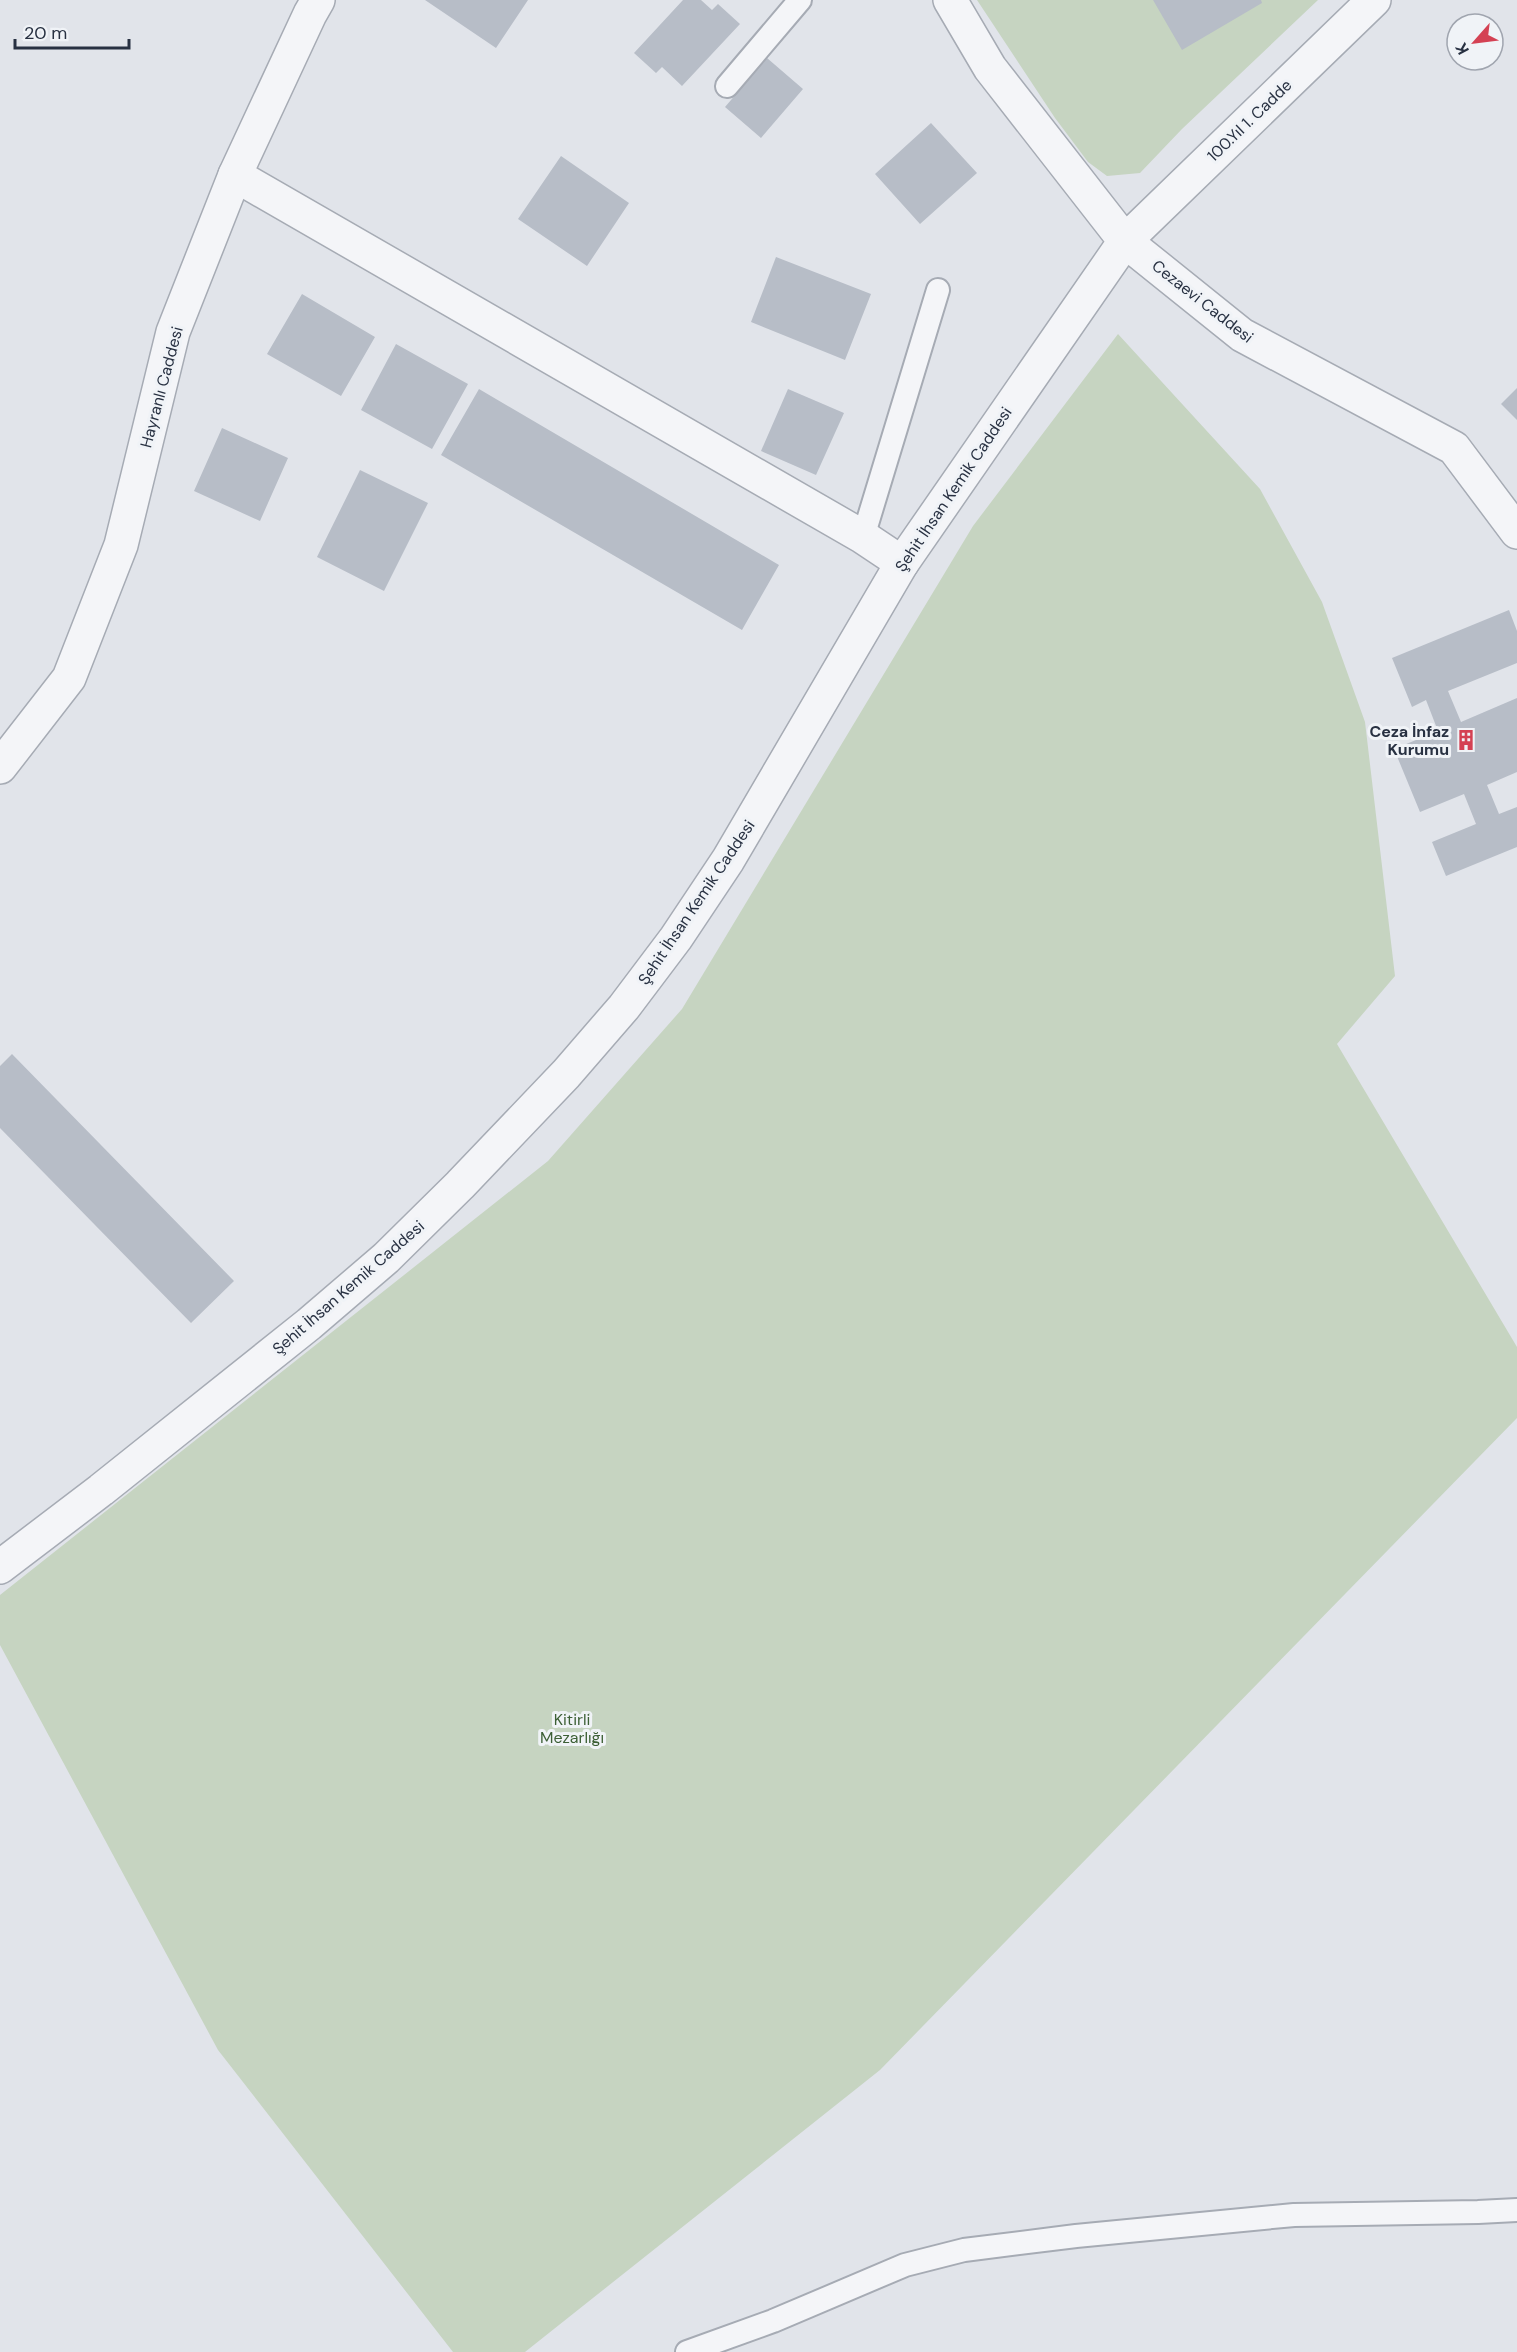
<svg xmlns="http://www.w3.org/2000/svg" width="1517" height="2352" viewBox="0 0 1517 2352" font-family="'DM Sans',sans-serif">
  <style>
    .green { fill: #c6d4c1 }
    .building { fill: #b7bdc7 }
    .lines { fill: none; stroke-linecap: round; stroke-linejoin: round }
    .service-casing { stroke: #a6abb4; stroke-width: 26 }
    .minor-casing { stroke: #a6abb4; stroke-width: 36 }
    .tertiary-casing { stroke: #a6abb4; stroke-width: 36 }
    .service { stroke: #f4f5f8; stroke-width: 22 }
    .minor { stroke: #f4f5f8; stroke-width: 33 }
    .tertiary { stroke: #f4f5f8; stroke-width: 33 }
    .labels { text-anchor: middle; stroke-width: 6; stroke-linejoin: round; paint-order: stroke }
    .street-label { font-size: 16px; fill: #283142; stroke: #f0f3f7 }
    .poi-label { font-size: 16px; font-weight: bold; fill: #283142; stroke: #f0f3f7; text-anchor: end }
    .park-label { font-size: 16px; fill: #3c5f35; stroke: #f0f3f7 }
  </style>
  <rect width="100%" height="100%" fill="#e1e4ea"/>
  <path class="green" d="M977,0h341l-136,129 -42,44 -33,3 -19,-14 -33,-44z
    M1118,334l142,155 62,113 43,120 30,254 -58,68 180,303v71l-637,652 -355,282h-72l-235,-302 -218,-405v-50l548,-434 134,-152 291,-483z"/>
  <path class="building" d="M425,0h103l-32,48z
    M683,0h18l11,10 6,-6 22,20 -58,62 -20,-19 -6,6 -22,-20z
    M1153,0h108l1,3 -80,47z
    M767,58l36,31 -42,49 -36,-31z
    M931,123l46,50 -57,51 -45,-50z
    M561,156l68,47 -42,63 -69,-47z
    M776,257l95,37 -26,66 -94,-38z
    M302,294l73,43 -34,59 -74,-42z
    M396,344l72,40 -36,65 -71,-39z
    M1517,388v32l-16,-16z
    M479,389l300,176 -37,65 -301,-175z
    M788,389l56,24 -28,62 -55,-24z
    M222,428l66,30 -28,63 -66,-30z
    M360,470l68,33 -44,88 -67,-34z
    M1509,610l8,21v32l-69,28 13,31 56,-24v74l-30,13 12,29 18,-7v40l-71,29 -14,-34 44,-18 -12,-30 -44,18 -26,-63 44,-18 -12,-31 -14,7 -20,-49z
    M12,1054l222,227 -43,42 -191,-195v-62z"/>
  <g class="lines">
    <defs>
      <path id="service" d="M727,86l73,-86
        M863,537l75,-247
        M687,2352l86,-31 132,-56 59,-15 112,-14 218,-21 184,-3 39,-2"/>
      <path id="minor" d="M235,175l628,362 39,26
        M1125,241l117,94 212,113 63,84"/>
      <path id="tertiary" d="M950,0l40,68 135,173
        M0,767l69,-89 52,-133 52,-213 62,-157 75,-161 8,-14
        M0,1567l101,-77 208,-166 77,-66 74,-73 106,-111 58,-67 52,-69 52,-78 174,-297 223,-322 249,-241"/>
    </defs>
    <use href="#service" class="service-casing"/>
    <use href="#minor" class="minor-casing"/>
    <use href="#tertiary" class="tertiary-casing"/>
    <use href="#service" class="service"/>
    <use href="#minor" class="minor"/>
    <use href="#tertiary" class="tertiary"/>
  </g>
  <defs>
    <symbol id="building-bare" viewBox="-9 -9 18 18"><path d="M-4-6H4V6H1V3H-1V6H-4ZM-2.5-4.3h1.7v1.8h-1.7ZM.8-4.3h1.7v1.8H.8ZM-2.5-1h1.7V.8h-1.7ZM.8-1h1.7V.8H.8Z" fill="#d44153" stroke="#f0f3f7" stroke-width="2.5" paint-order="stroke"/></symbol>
  </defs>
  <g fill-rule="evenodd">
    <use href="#building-bare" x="1451" y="725" width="30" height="30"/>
  </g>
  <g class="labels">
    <g class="street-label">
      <text transform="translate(1249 120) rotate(-44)" y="6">100.Yıl 1. Cadde</text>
      <text transform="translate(1203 301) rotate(38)" y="6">Cezaevi Caddesi</text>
      <text transform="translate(161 387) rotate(-75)" y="6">Hayranlı Caddesi</text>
      <text transform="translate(953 489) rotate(-56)" y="6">Şehit İhsan Kemik Caddesi</text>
      <text transform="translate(696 902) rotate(-56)" y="6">Şehit İhsan Kemik Caddesi</text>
      <text transform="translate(348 1287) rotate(-41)" y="6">Şehit İhsan Kemik Caddesi</text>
    </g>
    <g class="poi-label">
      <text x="1449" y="737">Ceza İnfaz<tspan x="1449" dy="18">Kurumu</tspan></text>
    </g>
    <g class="park-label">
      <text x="572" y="1725">Kitirli<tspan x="572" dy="18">Mezarlığı</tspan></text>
    </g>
  </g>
  <g transform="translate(1475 42) rotate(242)"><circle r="28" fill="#f0f3f7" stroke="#a0a5af" stroke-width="1.5"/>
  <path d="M0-4.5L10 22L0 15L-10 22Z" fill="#d44153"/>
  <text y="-9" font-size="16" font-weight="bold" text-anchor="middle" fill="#283142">K</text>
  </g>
  <path d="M15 39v9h114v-9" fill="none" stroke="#283142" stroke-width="3"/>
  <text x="24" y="39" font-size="18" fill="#283142" stroke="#f0f3f7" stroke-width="4.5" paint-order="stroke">20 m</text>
</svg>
